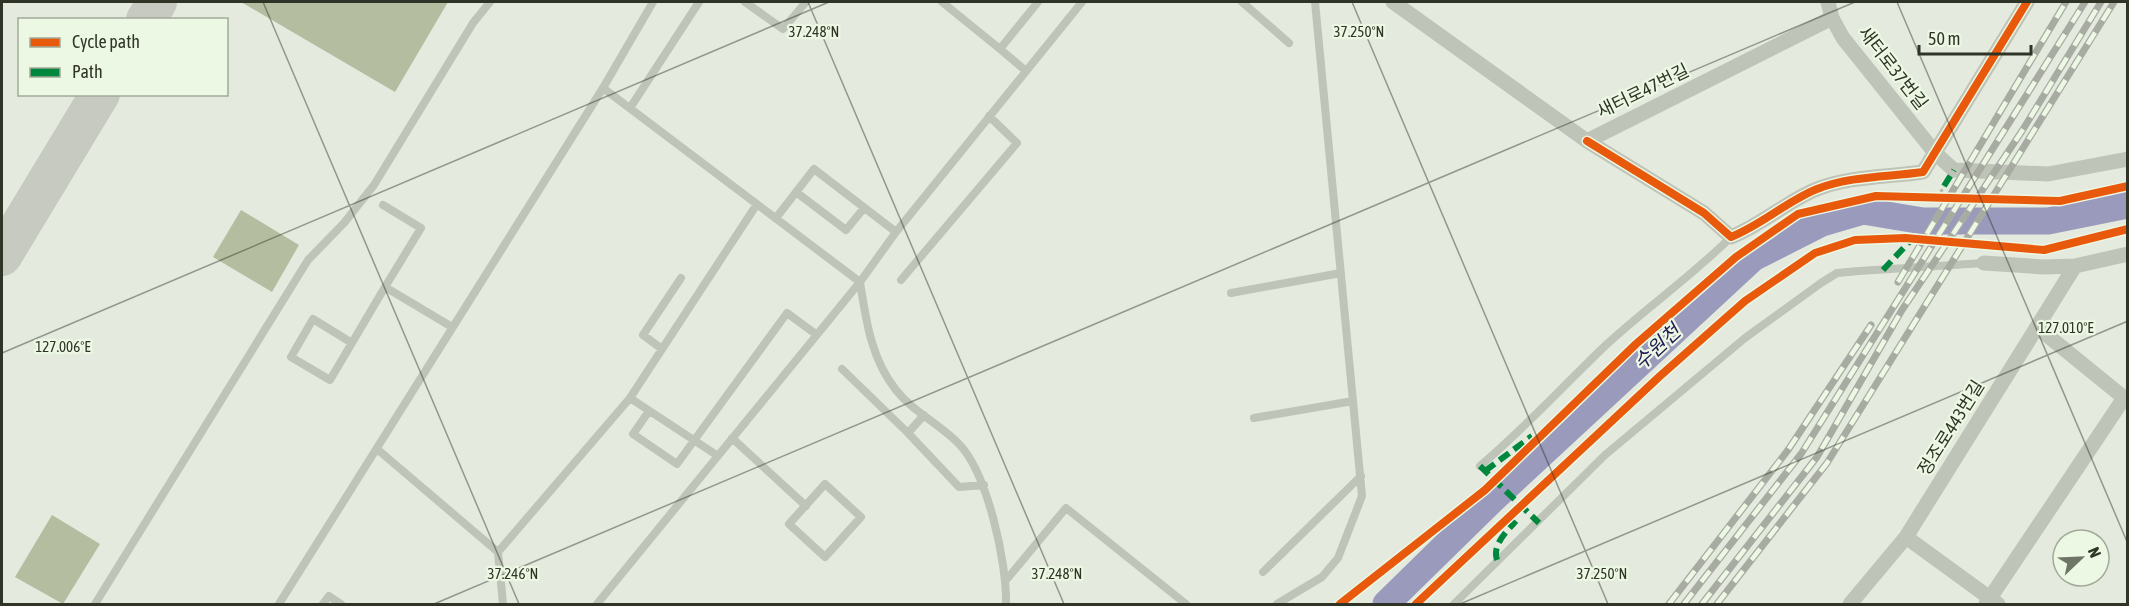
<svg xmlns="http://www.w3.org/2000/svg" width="2129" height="606" viewBox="0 0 2129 606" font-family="'Asap Condensed','Noto Sans KR',sans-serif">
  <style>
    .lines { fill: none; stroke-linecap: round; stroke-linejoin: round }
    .river { stroke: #9a9abc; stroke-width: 27 }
    .taxiway { stroke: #c6cac0; stroke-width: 40 }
    .building { fill: #b5bda0 }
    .path { stroke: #b2b8ac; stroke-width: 3; stroke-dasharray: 3 3; stroke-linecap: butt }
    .lane { stroke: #bec4b7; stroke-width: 8 }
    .street { stroke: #bec4b7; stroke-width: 15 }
    .rail-casing { stroke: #a7aba2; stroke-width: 7 }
    .rail { stroke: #edf8e4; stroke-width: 4.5; stroke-dasharray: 14; stroke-linecap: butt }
    .quiet { stroke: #00873e; stroke-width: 6; stroke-dasharray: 12 6; stroke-linecap: butt }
    .cycleway-casing { stroke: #edf8e4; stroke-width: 11 }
    .cycleway { stroke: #e8590c; stroke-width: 8 }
    .ticks { fill: none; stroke: #2f3426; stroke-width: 1.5; stroke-opacity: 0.45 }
    .labels { text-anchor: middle; stroke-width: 4.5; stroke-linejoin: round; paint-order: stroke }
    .street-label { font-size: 18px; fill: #2f3426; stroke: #edf8e4 }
    .water-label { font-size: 20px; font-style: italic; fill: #221d54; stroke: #edf8e4 }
    .ticks-label { font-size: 15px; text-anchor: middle; fill: #2f3426; stroke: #edf8e4; stroke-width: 4.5; stroke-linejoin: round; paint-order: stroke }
  </style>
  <rect width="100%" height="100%" fill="#e4eade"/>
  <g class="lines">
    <path class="river" d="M1386,604l105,-103 262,-243 69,-35 41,-12 60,10h125l80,-16"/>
    <path class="taxiway" d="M146,20l11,-18
      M2,256l98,-162"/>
  </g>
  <path class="building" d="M241,2h207l-53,90z
    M241,210l58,35 -27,47 -59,-35z
    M52,515l48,29 -37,60 -48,-27z"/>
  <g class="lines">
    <path class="path" d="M1938,197l6,-11
      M1806,212l70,-16 184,5 68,-15
      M1340,604c48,-38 102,-74 147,-116 89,-82 170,-177 270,-246
      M1416,604l244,-228 85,-75 70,-48 40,-13 50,-2 139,12 84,-21"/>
    <path class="lane" d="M745,2l38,27 23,-27
      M942,2l58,47 38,-47
      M1242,2l47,41
      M1000,49l26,22
      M630,108l69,-106
      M796,192l50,38 18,-22
      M383,205l38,23 -36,59 67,40
      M776,218l38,-49 82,63
      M901,280l116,-137 -28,-27
      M1231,293l110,-20
      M352,343l-39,-24 -22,38 39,23 55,-93
      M662,349l-19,-14 38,-57
      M842,369l66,64 16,-18
      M649,411l-16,23 44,30 110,-151 30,22
      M1254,418l99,-17
      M908,433l51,54 25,-2
      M732,438l74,68
      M377,449l121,103 5,52
      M718,456l-88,-58 127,-194
      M1480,466c45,-38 84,-81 126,-121 41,-38 86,-69 125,-108
      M825,484l36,33 -36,40 -36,-33z
      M498,552l132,-154
      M1263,572l98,-96
      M1007,579l59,-71 120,96
      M95,604l213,-344 36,-37 30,-38 99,-162 17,-21
      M279,604l324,-516 50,-86
      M323,604l6,-8 12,8
      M597,604l263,-322 -257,-194
      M1006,604c1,-40 -18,-130 -47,-160 -19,-20 -46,-32 -63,-54 -25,-31 -30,-70 -36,-108l36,-50 186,-230
      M1277,604l45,-27 16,-19 24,-62 -47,-494
      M1454,604l151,-149 140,-117 76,-55 16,-10 22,-2 125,-8"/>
    <path class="street" d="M1393,2l194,139 245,-123
      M1828,2l4,16 11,20 93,116 18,16 94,4 80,-15
      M1587,141l117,72 27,24c32,-13 56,-36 86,-48 33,-13 71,-12 106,-17l104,-170
      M1984,263l60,4 31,-1 53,-12
      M2037,327l91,74
      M1906,537l92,67
      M1850,604l56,-67 169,-271
      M1986,604l138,-206 4,-1"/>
    <defs>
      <path id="rail" d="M1898,282l168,-280
        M1669,604l119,-154 83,-125
        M1684,604l117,-150 284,-452
        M1702,604l115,-147 85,-147 120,-179 79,-129
        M1717,604l110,-141 287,-461"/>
    </defs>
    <use href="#rail" class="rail-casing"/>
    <use href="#rail" class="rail"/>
    <path class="quiet" d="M1944,186l10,-16
      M1883,270l29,-31
      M1480,466l59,57
      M1485,471l47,-35
      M1497,560c-5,-15 9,-28 19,-39"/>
    <defs>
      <path id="cycleway" d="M1587,141l117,72 27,24c32,-13 56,-36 86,-48 33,-13 71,-12 106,-17l104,-170
        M1340,604l145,-114 151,-146 100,-87 62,-43 78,-18 184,5 68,-15
        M1416,604l244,-228 85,-75 70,-48 40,-13 50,-2 139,12 84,-21"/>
    </defs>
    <use href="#cycleway" class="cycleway-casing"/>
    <use href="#cycleway" class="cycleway"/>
  </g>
  <path class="ticks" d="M263,2l256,602M808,2l256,602M1352,2l256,602M1897,2l231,542M2,353l827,-351M434,604l1421,-602M1460,604l668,-283"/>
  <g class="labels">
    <g class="street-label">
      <text transform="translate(1893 68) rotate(52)" y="6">새터로37번길</text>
      <text transform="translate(1643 91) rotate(-26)" y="6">새터로47번길</text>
      <text transform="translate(1951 428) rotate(-58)" y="6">정조로443번길</text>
    </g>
    <g class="water-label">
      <text transform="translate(1657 347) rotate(-43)" y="7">수원천</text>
    </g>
  </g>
  <g class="ticks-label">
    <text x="814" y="37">37.248°N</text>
    <text x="1359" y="37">37.250°N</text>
    <text x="2066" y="333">127.010°E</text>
    <text x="63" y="352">127.006°E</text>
    <text x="513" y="579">37.246°N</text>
    <text x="1057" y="579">37.248°N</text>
    <text x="1602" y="579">37.250°N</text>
  </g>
  <rect width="2129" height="606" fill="none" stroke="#2f3426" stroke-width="6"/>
  <rect x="18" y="18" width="210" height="78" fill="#edf8e4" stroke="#a1aa98" stroke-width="1.5"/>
  <rect x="30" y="38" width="30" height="9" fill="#e8590c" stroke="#a1aa98" stroke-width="1.5"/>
  <text x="72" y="48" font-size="18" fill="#2f3426">Cycle path</text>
  <rect x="30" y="68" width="30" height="9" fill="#00873e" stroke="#a1aa98" stroke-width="1.5"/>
  <text x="72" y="78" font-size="18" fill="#2f3426">Path</text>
  <g transform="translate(2081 558) rotate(67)"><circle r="28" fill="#edf8e4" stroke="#a1aa98" stroke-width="1.5"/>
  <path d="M0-4.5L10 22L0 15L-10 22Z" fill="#6e7466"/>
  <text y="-9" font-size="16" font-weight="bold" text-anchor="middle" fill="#2f3426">N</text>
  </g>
  <path d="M1919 45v9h112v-9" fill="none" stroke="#2f3426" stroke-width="3"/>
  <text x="1928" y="45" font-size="18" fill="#2f3426" stroke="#edf8e4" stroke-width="4.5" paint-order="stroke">50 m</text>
</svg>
